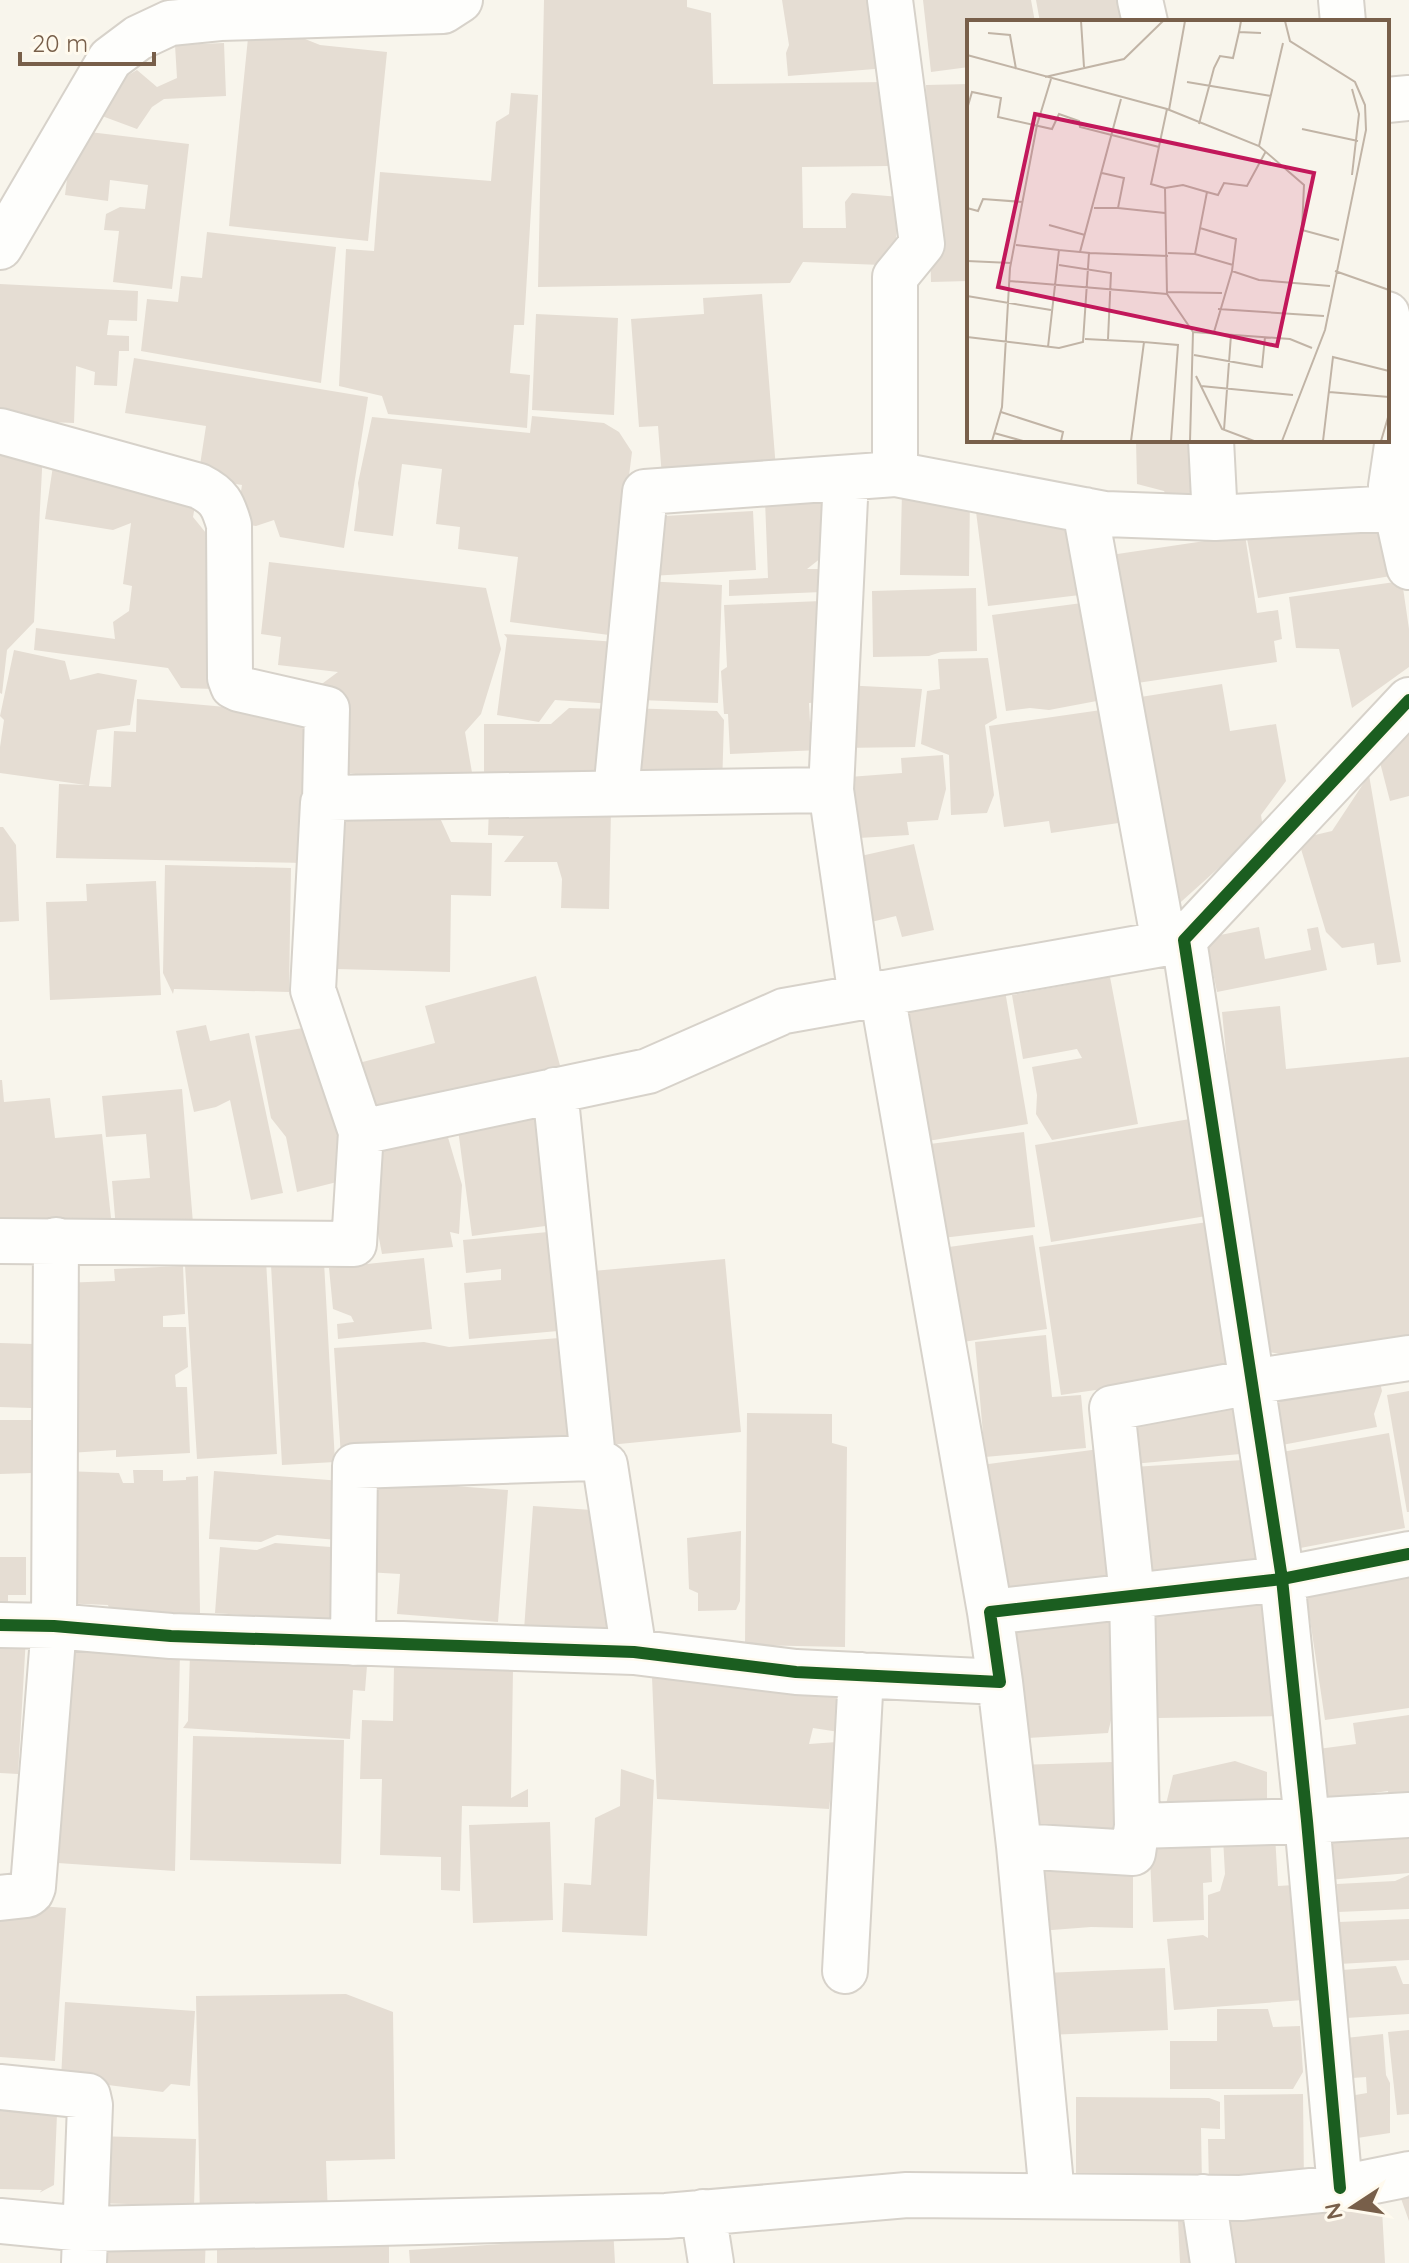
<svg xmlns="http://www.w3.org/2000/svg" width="1409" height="2263" viewBox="0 0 1409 2263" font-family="Quicksand,sans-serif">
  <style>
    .building { fill: #e5ddd3 }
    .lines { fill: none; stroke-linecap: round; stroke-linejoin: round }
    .minor-casing { stroke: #d7d2ca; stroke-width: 48 }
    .tertiary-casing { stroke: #d7d2ca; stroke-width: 48 }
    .minor { stroke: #fefefc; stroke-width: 44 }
    .tertiary { stroke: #fefefc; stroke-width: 44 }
    .cycleway-casing { stroke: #fffaee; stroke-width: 17 }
    .cycleway { stroke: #1b5e20; stroke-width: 12 }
    .inset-road { fill: none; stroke: #c1b4a6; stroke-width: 2 }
    .view { fill: #c2185b; fill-opacity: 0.15; stroke: #c2185b; stroke-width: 4 }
    .inset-edge { fill: none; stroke: #785f4a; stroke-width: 4 }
  </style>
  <rect width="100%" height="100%" fill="#f8f5ec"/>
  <path class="building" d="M544,0h143v7l24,6 2,71 174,-2 1,84 -86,1 1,61h43l-1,-26 7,-9 48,4 -6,63 -12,5 -79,-3 -13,21 -252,4z
    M782,0h100l5,68 -99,8 -2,-23 3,-8z
    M923,0h108l4,22h-66v45l-38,5z
    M1036,0h103l5,22h-104z
    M249,28l41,5 30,12 67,7 -19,189 -139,-15z
    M224,43l2,53 -62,3 -12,8 -15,22 -35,-13 13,-33 22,-13 20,17 20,-9 -2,-33z
    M969,84v197l-38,1 -5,-197z
    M511,93l27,2 -14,230h-10l-4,48 20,2 -3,53 -139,-14 -6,-18 -43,-10 7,-137 28,2 6,-79 111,9 5,-59 13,-8z
    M73,130l116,14 -17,145 -59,-7 6,-51 -15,-1 2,-16 14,-7 25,2 3,-24 -38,-5 -2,21 -43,-6z
    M207,232l129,15 -15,136 -180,-32 6,-52 31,3 3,-26 21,2z
    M0,284l138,7 -1,30 -28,-1 -2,15 22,1v15h-10l-2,35 -23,-1 1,-13 -19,-6 -2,57 -74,-3z
    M762,294l14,175 -114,8 -4,-51 -19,1 -8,-108 73,-5 -1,-16z
    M536,314l82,4 -4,97 -82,-5z
    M134,358l234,39 -24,151 -64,-11 -6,-17 -18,6 -20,-3 6,-38 -44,-7 8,-52 -81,-13z
    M532,416l72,7 15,9 13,20 -23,183 -99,-13 8,-65 -60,-8 2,-22 -24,-3 6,-55 -40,-5 -9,72 -39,-5 5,-39 -1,-9 14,-66 158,16z
    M1136,440h53l7,58 -27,3 -5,-10 -27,-7z
    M0,449l43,2 -9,171 -27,28 -5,44 -2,-1z
    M53,466l145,23 -5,28 17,21 5,151 -34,-1 -13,-20 -134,-18 2,-22 79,11 -2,-17 16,-11 3,-25 -9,-2 8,-61 -18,7 -68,-11z
    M835,491l-14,67 -14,11h14l1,23 -93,4v-16l39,-2 -3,-78h11l7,5 10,-13z
    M902,492l68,2 -1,82 -69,-1z
    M974,496l105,19 9,79 -100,12z
    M753,511l3,59 -106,6 -3,-59z
    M1391,516l12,58 -145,24 -12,-65z
    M1245,535l12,78 21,-3 4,29 -8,2 3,21 -153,23 -20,-129z
    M269,562l217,26 15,61 -20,65 -16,18 10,58 -142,-19 -14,-85 19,-14 -60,-7 3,-28 -20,-3z
    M644,581l78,4 -4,118 -78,-3z
    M1402,581l7,48v38l-57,41 -13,-59 -43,-1 -7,-51z
    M976,588l1,63 -36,1 -12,4 -56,1 -1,-66z
    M821,601l5,101 -17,1 1,19h9l1,28 -90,4 -2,-40h-4l-3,-43 6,-4 -3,-62z
    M1097,601l5,99 -53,10 -19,-2 -24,3 -14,-96z
    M504,634l113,8 -4,62 -58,-4 -16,22 -42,-7 10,-77z
    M14,650l51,11 5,19 28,-7 39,7 -7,45 -33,5 -8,56 22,1 3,-56 22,1 1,-33 178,16 -9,148 -250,-5 3,-74 27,1 -86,-12v-26l4,-27 -4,-4z
    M988,658l9,60 -12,7 9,70 -7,18 -36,2 -2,-60 -28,-11 6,-53 13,-2 -2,-30z
    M1222,684l8,47 46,-7 10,57 -25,34 2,13 -91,82 -44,-211z
    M842,685l80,4 -7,58 -76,1z
    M569,708l48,1 -7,78 -126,2v-65h67z
    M626,708l91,3 7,9 -2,68 -98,-3z
    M1115,708l17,113 -81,12 -2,-12 -45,6 -15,-101z
    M1409,720v76l-19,5 -14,-54z
    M943,755l3,34 -8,31 -31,2 2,13 -67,4 7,-62 53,-4 -1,-15z
    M1369,775l32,187 -24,3 -3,-22 -32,5 -16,-16 -28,-93 34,-8z
    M489,807l122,3 -2,99 -48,-1 1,-29 -5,-17h-53l20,-26 -36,-1z
    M340,816l100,2 11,24 41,1 -1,53 -40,-1 -1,77 -114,-3z
    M0,827h3l13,18 3,76 -19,1z
    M914,844l20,86 -32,7 -6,-21 -29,7 -24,-63z
    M165,865l126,3 -2,124 -115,-3 -1,5 -10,-21z
    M156,881l5,114 -111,5 -4,-98 41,-1 -1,-17z
    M1259,927l6,32 46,-9 -4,-21 11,-2 9,43 -110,22 -11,-54z
    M536,976l26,97 -136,36 -8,-13 -51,14 -12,-46 80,-21 -10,-37z
    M1110,977l28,147 -86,16 -16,-26 1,-19 -5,-28 50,-9 -5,-9 -54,10 -11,-64z
    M1004,985l24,139 -106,18 -23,-140z
    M1280,1006l6,63 123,-12v283l-128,14 -26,-4 -33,-338z
    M206,1025l4,16 39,-8 34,160 -32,7 -21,-100 -14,7 -22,5 -18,-81z
    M321,1025l32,153 -56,14 -11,-55 -15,-19 -16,-82z
    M0,1080h2l2,22 46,-4 5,40 47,-4 9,84 -111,11z
    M182,1089l11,134 -77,6 -4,-48 38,-3 -4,-44 -40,3 -4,-41z
    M543,1102l17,122 -88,12 -16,-122z
    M1196,1118l16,97 -161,27 -16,-97z
    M1024,1132l11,95 -101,12 -12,-94z
    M447,1134l15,51 -3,49 -9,-2 3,15 -71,7 -5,-26 -9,-75 68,-15z
    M1221,1220l21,149 -181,26 -22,-148z
    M548,1232l10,99 -89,8 -5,-56 37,-3v-11l-35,4 -3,-33z
    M1033,1235l14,94 -84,13 -14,-95z
    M424,1258l8,71 -94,10 -1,-15 17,-2 -3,-6 -18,-7 -4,-41z
    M725,1259l16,173 -142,14 -17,-174z
    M266,1260l11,194 -80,5 -12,-194z
    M324,1262l11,200 -53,3 -11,-200z
    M183,1266l2,48 -22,2v11h23l2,40 -13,8 1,12h11l3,66 -74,4v-7l-47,3 -8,-170 54,-2 -1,-12z
    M1046,1335l6,62 29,-2 5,53 -101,9 -10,-115z
    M559,1338l9,97 -155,13 -72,9 -7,-109 90,-6 25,5z
    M0,1343l34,1 -3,64 -31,-1z
    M1377,1370l5,21 -8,23 3,13 -95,18 -11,-55z
    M1409,1391v121h-2l-20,-117z
    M1246,1398l5,55 -118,11 -5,-54z
    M747,1413l85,1v29l15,4 -2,200 -100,-2z
    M0,1420h32l1,53 -33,1z
    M1389,1433l16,95 -110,21 -13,-97z
    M1099,1449l17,126 -125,17 -17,-126z
    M1259,1459l8,118 -126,7 -8,-117z
    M133,1470h30v11l23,-1v-3l12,-1 2,137 -89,1 -3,-9 -49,-2 5,-132 55,2 4,10h11z
    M214,1471l128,10 -4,59 -61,-5 -16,7 -52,-3z
    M373,1480l135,10 -10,132 -101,-8 3,-40 -34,-2z
    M533,1506l59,4 -1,17 22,1 -7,107 -82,-5z
    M741,1531l-1,70 -4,9 -38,1v-18l-9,-4 -2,-51z
    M275,1543l70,5 -5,74 -125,-9 5,-66 37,3z
    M0,1557h26v38h-18v25h-8z
    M1409,1572v136l-84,12 -20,-134z
    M1277,1593l4,123 -123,2 -10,-8 -2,-113z
    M1112,1610l6,80 -10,43 -94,6 -9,-121z
    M0,1635l26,2 -8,137 -18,-1z
    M66,1640l114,12 -5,219 -132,-9z
    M190,1653h178l-3,38 -12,-1 -3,49 -167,-11 5,-7z
    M394,1666l119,3 -2,129 17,-9v18l-66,-1 -2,85 -19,-1v-33l-61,-2 2,-76h-22l2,-59 31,1z
    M652,1677l185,9 2,46 -26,-4 -4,16 28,-2 -8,67 -172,-10z
    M1409,1715v96l-19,2 -2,-22 -63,9 -7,-51 38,-5 -3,-21z
    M193,1736l151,4 -3,124 -151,-4z
    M1235,1761l32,11v44l-104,1 10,-42z
    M1113,1762l3,76 -88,1 -11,-74z
    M621,1769l33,11 -7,156 -85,-4 2,-49 27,2 4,-67 25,-12z
    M1409,1821v52l-81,7 -5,-51z
    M550,1822l3,98 -80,3 -4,-98z
    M1210,1833l2,49 -9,1 1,37 -51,2 -4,-86z
    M1275,1835l3,51 16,-1 9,115 -129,10 -7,-71 36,-4 5,3v-43l12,-4 5,-17 -2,-36z
    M1133,1860v68l-42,-1 -52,4v-67z
    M1409,1875v34l-71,3 -1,-28 58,-3z
    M0,1903l66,5 -11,153 -55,-4z
    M1409,1919v41l-70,4v-42z
    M1396,1966l7,18h6v30l-63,4 -4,-48z
    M1165,1968l3,62 -121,5 -3,-62z
    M346,1994l47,18 2,147 -69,2 2,56 -128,3 -4,-224z
    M65,2002l130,9 -5,75 -19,-2 -8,8 -102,-13z
    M1217,2009h51l5,18 27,-1 3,46 -10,17h-123v-48h47z
    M1409,2030v84l-12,1 -9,-83z
    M1383,2034l3,41 4,8v50l-46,7v-43l23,-4 -1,-16 -26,2 -4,-40z
    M1303,2094l1,91 -95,1 -1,-47h17l-1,-44z
    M1076,2097l133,1 11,4v27l-19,-1 1,58 -126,3z
    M0,2111l57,3 -3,71 -15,8 3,-3 -42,-1z
    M96,2136l100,3 -2,67 -100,-3z
    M1409,2191v30l-10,-28z
    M1382,2210l3,53h-205l-2,-42z
    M613,2227l2,36h-205l-1,-13 168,-11z
    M98,2232l108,2 -1,29h-108z
    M217,2235l172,1v27h-172z"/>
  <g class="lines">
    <defs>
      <path id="minor" d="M890,0l32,244 -27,33v197l210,40 110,4 181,-10
        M1140,0l5,22
        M1341,0l2,22
        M1387,100l22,-2
        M1387,314l15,97 -11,75 18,81
        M0,431l199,55c20,10 24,18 30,39l1,153 3,8 6,3 88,20 -2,91
        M1211,440l4,78
        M1085,510l79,433
        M831,790l15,-312
        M616,792l29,-300 250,-18
        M882,993l108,619
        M555,1090l38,368
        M361,1132l-48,-142 10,-187 6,-5 502,-8 30,207
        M0,1241l354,3 7,-112 287,-61 136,-60 400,-71
        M0,1625l54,1 117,10 463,16 162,20 204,10 -10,-70 292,-33 127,-25
        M353,1643l2,-177 238,-8 12,7 29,187
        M1000,1682l19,164 114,7 4,-27 170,-5 102,-6
        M1137,1826l-5,-231 -20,-187 139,-26 158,-24
        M1019,1846l33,349
        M0,1898l27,-3 4,-3 2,-5 21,-261 2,-386
        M845,1971l16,-296
        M0,2087l88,9 2,9 -6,158
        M1340,2188l-33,-367 -25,-242 -98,-639 225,-240
        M1203,2197l10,66
        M703,2212l8,51
        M0,2221l84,8 254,-5 328,-8 241,-21 334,3 99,-10 69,-14"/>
      <path id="tertiary" d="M0,247l110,-188 28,-21 32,-15 50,-5 223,-7 17,-11"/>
    </defs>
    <use href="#minor" class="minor-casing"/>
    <use href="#tertiary" class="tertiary-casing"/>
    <use href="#minor" class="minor"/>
    <use href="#tertiary" class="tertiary"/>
    <defs>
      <path id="cycleway" d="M0,1625l54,1 117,10 463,16 162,20 204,10 -10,-70 292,-33 127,-25
        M1340,2188l-33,-367 -25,-242 -98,-639 225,-240"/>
    </defs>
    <use href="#cycleway" class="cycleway-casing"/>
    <use href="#cycleway" class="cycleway"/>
  </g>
  <g transform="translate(967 20)">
    <rect width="422" height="422" fill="#f8f5ec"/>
    <path class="inset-road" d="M114,1l3,46M274,1l-2,11 22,1M21,13l22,2 6,34M0,35l200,54 92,37 45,39 -2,45 37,10M78,57l79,-18 39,-38M220,62l84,14M385,69l7,25 -7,61M0,89l5,-17 29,6 -3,19 54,12 7,-15 20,7 1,6 79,20M202,90l16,-89M232,104l15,-56 6,-12 13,2 6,-26M335,109l56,12M292,126l24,-103M198,168l18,-3 24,7 -12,62 -27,-1M240,172l11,3 6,-12 23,3 19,-35M0,188l11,3 5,-12 40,3M127,188h24l6,-30 -22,-5M151,188l47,5M82,205l36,10M233,208l36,11 -4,32M49,225l43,5M122,233l79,3M228,234l38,11M0,241l44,2M92,245l52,8 -3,66M368,251l54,19M42,261l158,13 26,38 -3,109M200,272l55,1M200,274l-2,-106 -14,-4 16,-75M0,276l84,14M251,289l106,7M226,312l97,7 22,9M247,312l18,-61 27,9 71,6M0,317l92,11 24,-6 6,-89 -9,-1 41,-153M118,319l59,3M81,327l11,-97 21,2M227,335l68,12 3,-30M229,356l26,53 32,12M234,366l92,9M362,372l60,5M34,392l62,20 -2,9M257,410l7,-95M27,413l29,8M25,421l10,-34 8,-139 27,-143 14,-46M164,421l13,-99 34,3 -7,96M315,421l43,-111 41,-200 -1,-25 -10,-23 -65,-41 -5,-20M356,421l10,-84 56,14M414,421l8,-27"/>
    <path class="view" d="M68,94l279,59 -37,173 -279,-59z"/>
    <rect width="422" height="422" class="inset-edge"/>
  </g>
  <g transform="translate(1353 2207) rotate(258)" stroke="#fffaee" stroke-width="6" paint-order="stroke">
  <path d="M0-6L14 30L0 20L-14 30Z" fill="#785f4a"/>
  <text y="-12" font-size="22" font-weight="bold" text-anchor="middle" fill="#785f4a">N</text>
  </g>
  <path d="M20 52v12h134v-12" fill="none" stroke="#785f4a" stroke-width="4"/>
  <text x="32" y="52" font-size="24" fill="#785f4a" stroke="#fffaee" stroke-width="6" paint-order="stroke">20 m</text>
</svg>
